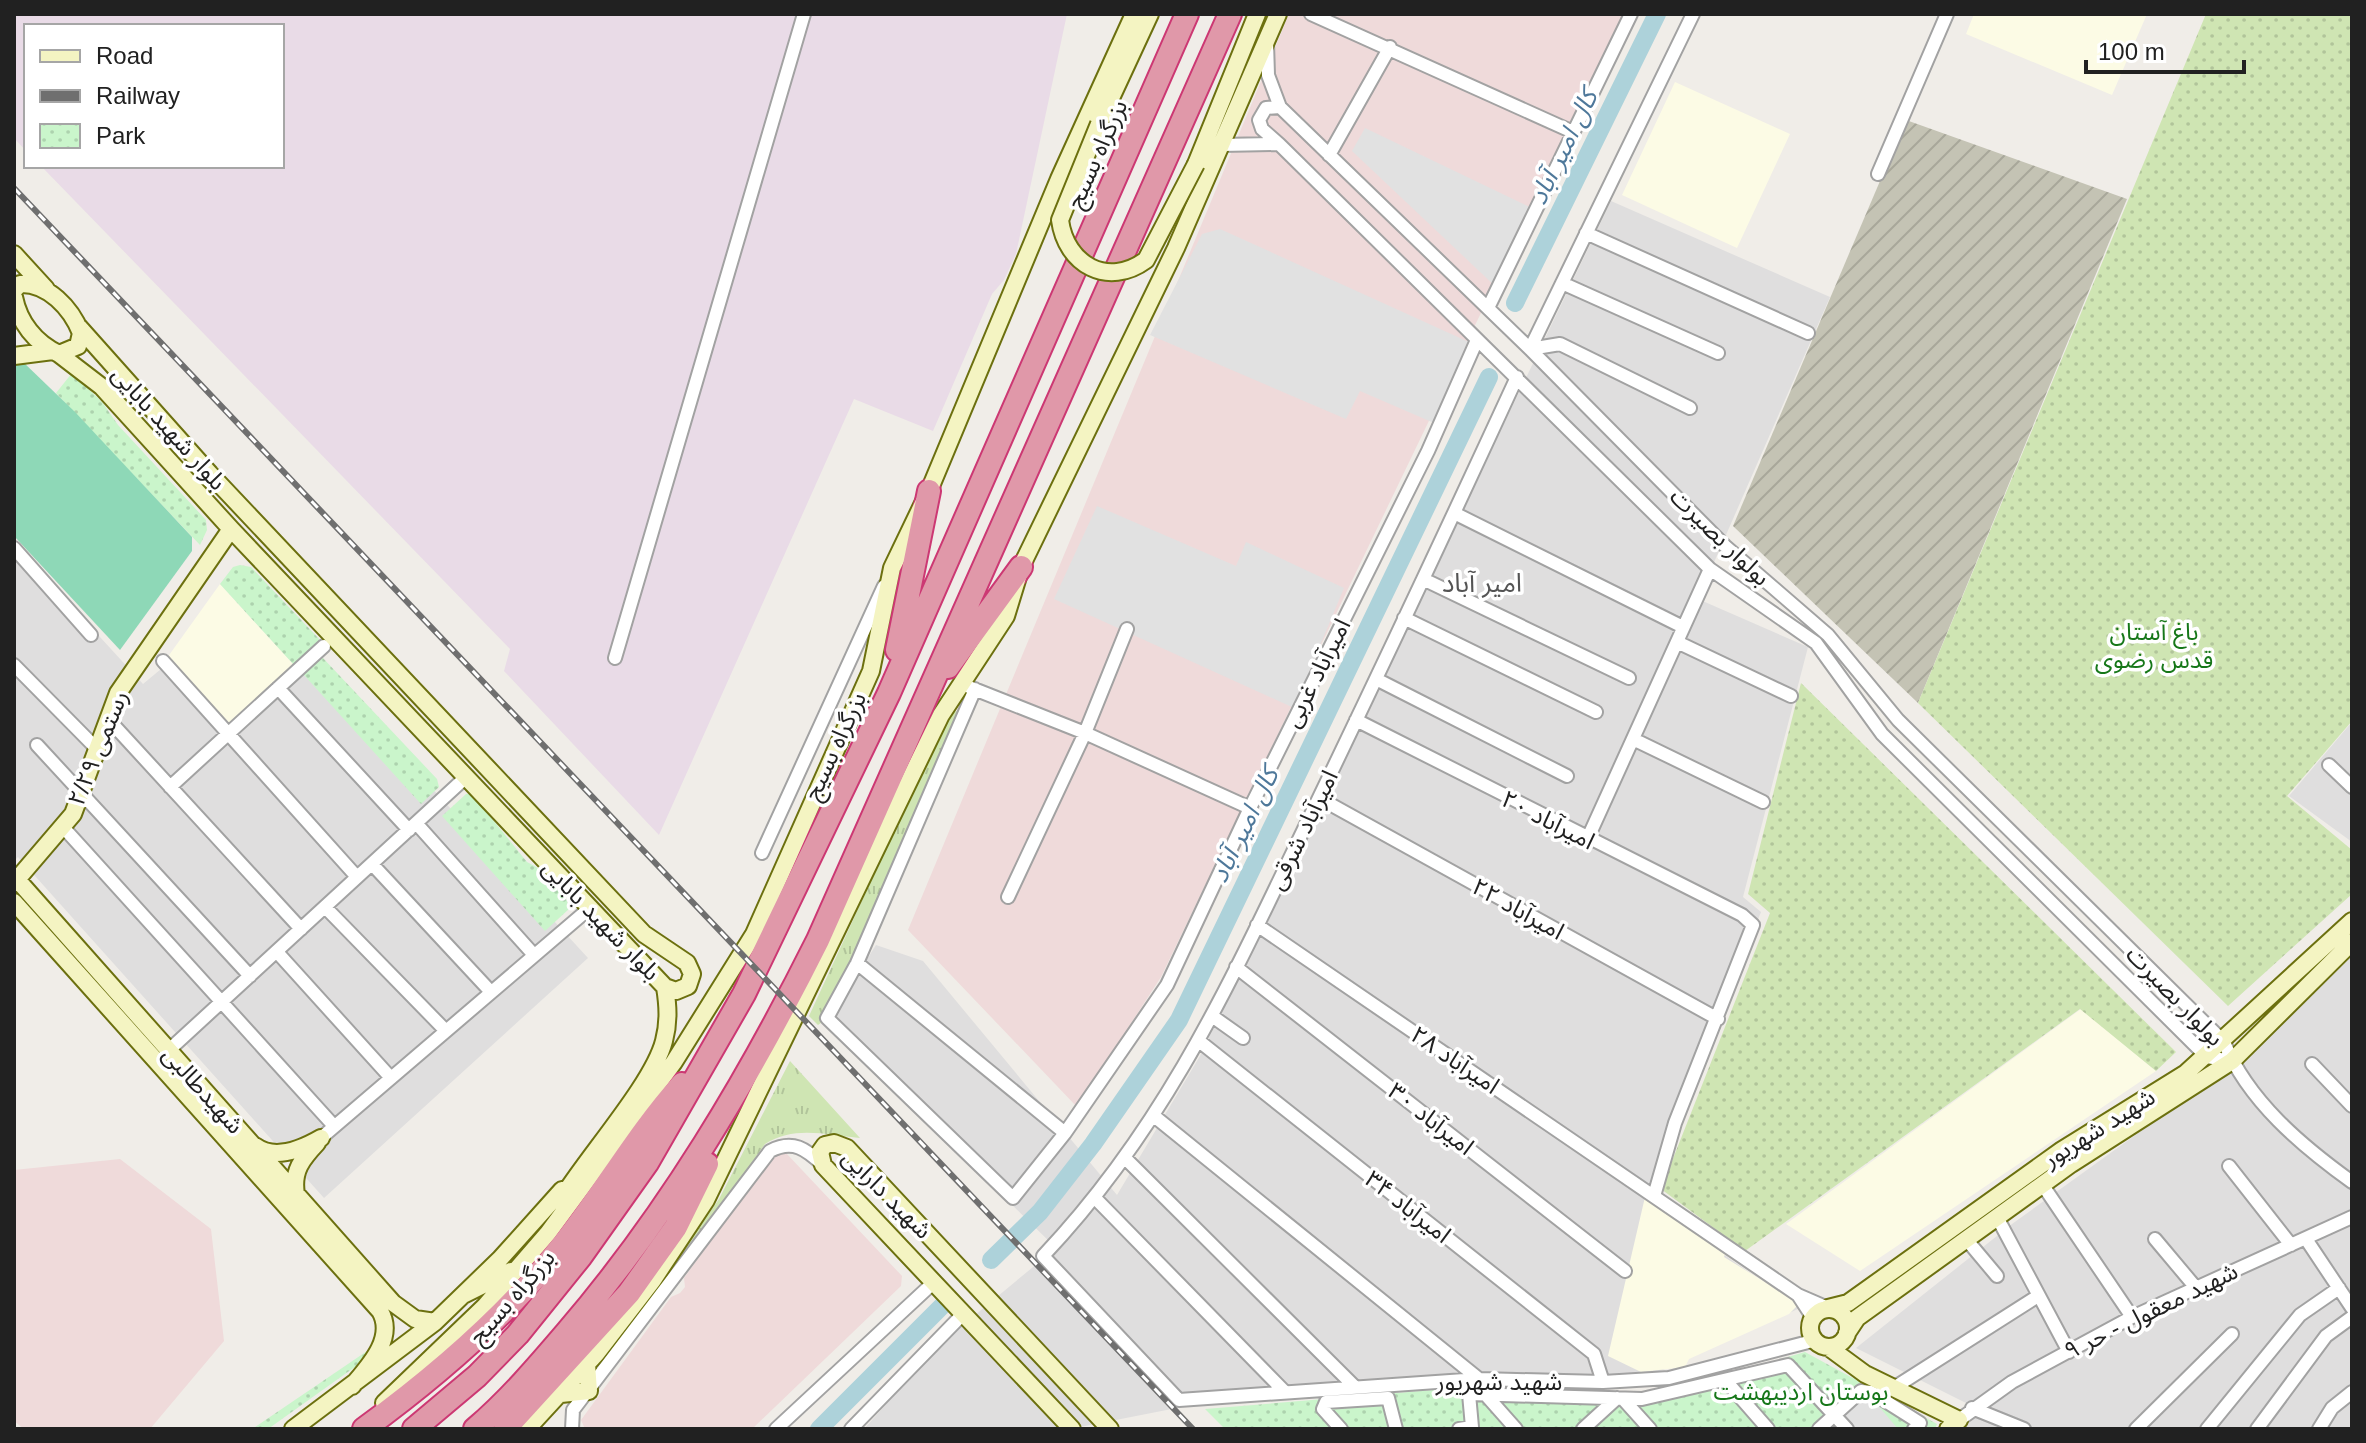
<svg xmlns="http://www.w3.org/2000/svg" width="2366" height="1443" viewBox="0 0 2366 1443" font-family="Helvetica,'Noto Sans Arabic',sans-serif">
  <style>
    .residential { fill: #dfdede }
    .commercial { fill: #efdada }
    .industrial { fill: #e9dbe7 }
    .education { fill: #fcfbe5 }
    .construction { fill: url(#construction-furrows) }
    .grass { fill: url(#grass-tufts) }
    .park { fill: url(#park-dots) }
    .garden { fill: url(#garden-dots) }
    .pitch { fill: #8ed8b7 }
    .parking { fill: #e1e1e1 }
    .lines { fill: none; stroke-linecap: round; stroke-linejoin: round }
    .river { stroke: #add2da; stroke-width: 18 }
    .street-casing { stroke: #a2a2a2; stroke-width: 16 }
    .secondary-casing { stroke: #6c700f; stroke-width: 20 }
    .highway-casing { stroke: #cc3873; stroke-width: 26 }
    .street { stroke: #fff; stroke-width: 12 }
    .secondary { stroke: #f4f4c2; stroke-width: 16 }
    .highway { stroke: #e098a9; stroke-width: 22 }
    .rail-casing { stroke: #6f6f6f; stroke-width: 6 }
    .rail { stroke: #fff; stroke-width: 3; stroke-dasharray: 9; stroke-linecap: butt }
    .secondary-bridge-casing { stroke: #6c700f; stroke-width: 20; stroke-linecap: butt }
    .secondary-bridge { stroke: #f4f4c2; stroke-width: 16 }
    .labels { text-anchor: middle; stroke-width: 7; stroke-linejoin: round; paint-order: stroke }
    .street-label { font-size: 24px; fill: #212121; stroke: #fff }
    .park-label { font-size: 24px; fill: #167719; stroke: #fff }
    .water-label { font-size: 26px; font-style: italic; fill: #4e789a; stroke: #fff }
    .neighbourhood-label { font-size: 26px; fill: #545454; stroke: #fff }
  </style>
  <defs>
    <pattern id="construction-furrows" width="10" height="10" patternUnits="userSpaceOnUse" patternTransform="scale(2)"><rect width="10" height="10" fill="#c4c3b4"/><path d="M-1 1l2-2M0 10L10 0M9 11l2-2" fill="none" stroke="#a8a79a"/></pattern>
    <pattern id="grass-tufts" width="24" height="20" patternUnits="userSpaceOnUse" patternTransform="scale(2)"><rect width="24" height="20" fill="#cfe5b3"/><path d="M3 7l-1-3M5 7V3M7 7l1-3M15 17l-1-3M17 17v-4M19 17l1-3" fill="none" stroke="#b1c49a"/></pattern>
    <pattern id="park-dots" width="8" height="8" patternUnits="userSpaceOnUse" patternTransform="scale(2)"><rect width="8" height="8" fill="#caf5cb"/><path d="M2 2h.1M6 6h.1" fill="none" stroke="#add2ae" stroke-width="1.8" stroke-linecap="round"/></pattern>
    <pattern id="garden-dots" width="8" height="8" patternUnits="userSpaceOnUse" patternTransform="scale(2)"><rect width="8" height="8" fill="#cfe5b3"/><path d="M2 2h.1M6 6h.1" fill="none" stroke="#b1c49a" stroke-width="1.8" stroke-linecap="round"/></pattern>
  </defs>
  <rect width="100%" height="100%" fill="#f0ede8"/>
  <path class="residential" d="M1611,201l219,96 -132,302 110,48 -65,250 18,15 -115,288 154,108 -144,65 -184,6 -280,26 -122,24h-206l76,-85 116,-96 -230,-225 50,-78 47,16 194,234 83,-139z
    M14,543l129,141 24,-20 65,71 82,-75 274,298 -264,240 -306,-341 -4,4z
    M2352,722v120l-63,-46z
    M2352,952v477h-389l19,-18 -126,-63 156,-124 236,-170z"/>
  <path class="commercial" d="M1289,14h336l-464,963 -84,130 -169,-177z
    M786,1153l116,123 -1,10 -149,143h-167l-4,-9 90,-123 9,-4 5,-6 -1,-9 89,-123z
    M120,1159l91,70 13,112 -74,88h-126l-10,-8v-251z"/>
  <path class="industrial" d="M14,14h1053l-51,240 -12,26 -12,14 -59,137 -79,-32 -195,436 -155,-164 6,-22 -469,-483h241v-140h-256v125l-12,-13z"/>
  <path class="education" d="M1974,14h173l-35,81 -146,-61z
    M1675,82l115,52 -53,114 -115,-53z
    M220,584l74,81 -66,60 -61,-67z
    M2081,1009l75,62 -296,200 -74,-47z
    M1645,1197l81,54 -2,6 70,43 3,6 -8,8 -100,45 -4,8 -44,5 -33,-16z"/>
  <path class="construction" d="M1906,120l221,79 -209,504 -185,-177z"/>
  <path class="grass" d="M965,708l-140,312 -7,5 -9,-9 136,-296 4,-6z
    M790,1061l70,77c-33,-3 -66,-13 -95,6l-108,153 -4,-3 66,-95z"/>
  <path class="park" d="M72,373l30,29 16,23 88,95 1,10 -7,15 -144,-152z
    M240,565l11,2 69,73 -26,25 -74,-81 13,-17z
    M322,657l115,122 2,8 -18,17 -118,-130z
    M466,794h6l55,68c17,8 40,28 42,47l-24,22 -103,-115z
    M373,1347v7l-105,75h-16z
    M1805,1352l132,72 -2,5h-710l-20,-20 252,-21 188,4 49,-8z"/>
  <path class="garden" d="M2206,14h146v707l-65,75 65,54v44l-124,112 -310,-303z
    M1801,683l375,369 -20,19 -76,-62 -335,242 -84,-62 109,-276 -22,-19z"/>
  <path class="pitch" d="M22,361l53,51 117,125v14l-72,99 -106,-114v-169z"/>
  <path class="parking" d="M1365,128l169,81 -38,78 -144,-136z
    M1220,229l251,114 -37,80 -74,-32 -14,28 -196,-84 52,-101z
    M1097,506l139,60 10,-24 98,46 -50,120 -240,-109z
    M1870,1396l28,33h-43l-14,-16 19,-16z"/>
  <g class="lines">
    <path class="river" d="M1515,303l142,-289
      M991,1260l49,-48 53,-68 86,-124 310,-643
      M819,1429l123,-123"/>
    <defs>
      <path id="street" d="M1311,14l262,118
        M1267,43l1,32 12,32 250,242 195,197 103,89 70,85 326,322c24,59 78,104 128,140
        M1279,144l-17,-15 -3,-9 7,-12 14,-1
        M1221,145l58,-1 431,425 106,74 66,91 325,323 25,4
        M1329,155l61,-108
        M1878,174l69,-160
        M1586,233l222,100
        M1562,283l156,70
        M1488,308l143,-294
        M1530,349l163,-335
        M1530,349l30,-5 130,64
        M1517,377c-70,152 -141,303 -214,454 -75,156 -139,297 -260,425l136,144 300,-21 124,3 66,-4 147,-38
        M1454,513l229,114
        M14,548l77,87
        M1423,579l206,99
        M1404,618l192,94
        M1677,642l114,54
        M615,658l189,-644
        M163,661l194,216
        M14,665l84,85
        M1376,679l191,97
        M969,687l116,46 165,75
        M278,688l131,142
        M975,689l-118,274 -30,55 186,180 52,-65 102,-148 83,-177 178,-357 49,-111
        M108,719l193,210
        M1356,720l386,195 11,10 -78,198 -21,73
        M1633,739l130,63
        M37,745l213,231
        M2329,765l23,22
        M170,787l154,-141
        M1319,798l399,221
        M416,823l118,132
        M63,827l271,299
        M1587,840l123,-271
        M762,853l122,-267
        M372,864l119,128
        M1008,897l77,-164 42,-104
        M325,907l121,124
        M1257,925l541,370 30,13
        M277,952l114,126
        M857,963l208,170
        M1236,967l389,304
        M1212,1016l31,22
        M1199,1041l395,313 9,28
        M169,1050l296,-272
        M2312,1064l40,42
        M1154,1116l325,263
        M321,1138l270,-231
        M1126,1159l228,227
        M2229,1166l62,79
        M2042,1184l90,133
        M1096,1199l188,192
        M1997,1217l72,135
        M1966,1239l31,37
        M2155,1239l42,50
        M2306,1239l46,69
        M1798,1295l15,23
        M1726,1381l42,48
        M1892,1389l146,-93
        M1485,1394l31,35
        M1623,1399l27,30
        M1972,1408l52,21
        M1959,1420l53,-38 120,-65 220,-100
        M572,1429l1,-19 197,-259c23,-12 36,-2 53,14
        M776,1429l157,-146
        M851,1429l112,-115
        M1341,1429l-18,-20 3,-7 62,-4 8,31
        M1459,1429l13,-2 -3,-33 173,5 146,-34 59,64
        M1583,1429l34,-31
        M1819,1429l42,-38 10,1 49,31 -6,6
        M2136,1429l96,-95
        M2207,1429l93,-114 39,-27
        M2257,1429l69,-93 26,-19
        M2319,1429l13,-21 20,-16"/>
      <path id="secondary" d="M1099,124l51,-110
        M1196,164l61,-150
        M14,254l32,35
        M14,290l6,-6c28,-1 51,24 61,49l-3,13 -19,8c-24,-11 -40,-32 -45,-57
        M59,354l43,33 129,142 434,458 11,4 12,-5 4,-12 -5,-11 -43,-29 -434,-460 -132,-148
        M14,356l39,-5
        M14,876l379,427 22,16 20,3
        M14,883l59,-69 45,-121 113,-164
        M14,902l366,409c16,27 -12,56 -28,75
        M255,1146c20,15 47,3 66,-8
        M296,1194c-4,-23 6,-35 21,-51
        M560,1201c26,-43 93,-117 104,-160 5,-19 4,-35 1,-54
        M463,1295l48,-24
        M1828,1308l20,-5 214,-153 124,-77 166,-152
        M1810 1328a19 19 0 1 1 38 0a19 19 0 1 1-38 0Z
        M1847,1333l10,-15 214,-154 161,-103 120,-119
        M1831,1349l34,25 94,46 -11,9
        M561,1394l28,-3 -2,-27
        M384,1403l101,-97 63,-73 126,-171 80,-128 117,-263 21,-103 37,-77 130,-312 75,-165
        M293,1429l142,-107 65,-63 62,-69
        M527,1429l69,-75 57,-74 53,-80 235,-485 65,-99 15,-49 155,-319 102,-234
        M1072,1429l-249,-264 -3,-13 5,-7 9,-2 13,5 263,281"/>
      <path id="highway" d="M897,650l32,-159
        M948,667l73,-100
        M364,1429c74,-54 145,-115 201,-187 41,-52 73,-109 117,-158
        M414,1429l63,-53 41,-42 63,-78 66,-93 97,-169 145,-301 298,-679
        M475,1429c34,-29 63,-63 92,-97 102,-119 181,-252 251,-392l412,-926
        M505,1429l124,-136 47,-66 31,-63"/>
    </defs>
    <use href="#street" class="street-casing"/>
    <use href="#secondary" class="secondary-casing"/>
    <use href="#highway" class="highway-casing"/>
    <use href="#street" class="street"/>
    <use href="#secondary" class="secondary"/>
    <use href="#highway" class="highway"/>
    <defs>
      <path id="rail" d="M14,188l1179,1241"/>
    </defs>
    <use href="#rail" class="rail-casing"/>
    <use href="#rail" class="rail"/>
    <defs>
      <path id="secondary-bridge" d="M1099,124l-39,96c6,45 48,68 86,40l50,-96"/>
    </defs>
    <use href="#secondary-bridge" class="secondary-bridge-casing"/>
    <use href="#secondary-bridge" class="secondary-bridge"/>
  </g>
  <g class="labels">
    <g class="street-label">
      <text transform="translate(1097 154) rotate(-66)" y="8">بزرگراه بسیج</text>
      <text transform="translate(169 428) rotate(48)" y="8">بلوار شهید بابایی</text>
      <text transform="translate(1720 537) rotate(44)" y="8">بولوار بصیرت</text>
      <text transform="translate(1317 673) rotate(-63)" y="8">امیرآباد غربی</text>
      <text transform="translate(835 746) rotate(-65)" y="8">بزرگراه بسیج</text>
      <text transform="translate(98 748) rotate(-68)" y="8">رستمی ۲/۲۹</text>
      <text transform="translate(1548 820) rotate(27)" y="8">امیرآباد ۲۰</text>
      <text transform="translate(1303 830) rotate(-64)" y="8">امیرآباد شرقی</text>
      <text transform="translate(1518 909) rotate(29)" y="8">امیرآباد ۲۲</text>
      <text transform="translate(601 920) rotate(46)" y="8">بلوار شهید بابایی</text>
      <text transform="translate(2175 996) rotate(46)" y="8">بولوار بصیرت</text>
      <text transform="translate(1455 1060) rotate(34)" y="8">امیرآباد ۲۸</text>
      <text transform="translate(203 1090) rotate(48)" y="8">شهیدطالبی</text>
      <text transform="translate(1431 1119) rotate(38)" y="8">امیرآباد ۳۰</text>
      <text transform="translate(2099 1128) rotate(-32)" y="8">شهید شهریور</text>
      <text transform="translate(887 1194) rotate(45)" y="8">شهید دارایی</text>
      <text transform="translate(1408 1207) rotate(38)" y="8">امیرآباد ۳۴</text>
      <text transform="translate(512 1297) rotate(-49)" y="8">بزرگراه بسیج</text>
      <text transform="translate(2151 1311) rotate(-26)" y="8">شهید معقول - حر ۹</text>
      <text x="1499" y="1390">شهید شهریور</text>
    </g>
    <g class="park-label">
      <text x="2154" y="640">باغ آستان<tspan x="2154" dy="28">قدس رضوی</tspan></text>
      <text x="1801" y="1400">بوستان اردیبهشت</text>
    </g>
    <g class="water-label">
      <text transform="translate(1563 147) rotate(-64)" y="9">کال امیر آباد</text>
      <text transform="translate(1244 825) rotate(-64)" y="9">کال امیر آباد</text>
    </g>
    <g class="neighbourhood-label">
      <text x="1482" y="592">امیر آباد</text>
    </g>
  </g>
  <rect width="2366" height="1443" fill="none" stroke="#212121" stroke-width="32"/>
  <rect x="24" y="24" width="260" height="144" fill="#ffffff" stroke="#a6a6a6" stroke-width="2"/>
  <rect x="40" y="50" width="40" height="12" fill="#f4f4c2" stroke="#a6a6a6" stroke-width="2"/>
  <text x="96" y="64" font-size="24" fill="#212121">Road</text>
  <rect x="40" y="90" width="40" height="12" fill="#6f6f6f" stroke="#a6a6a6" stroke-width="2"/>
  <text x="96" y="104" font-size="24" fill="#212121">Railway</text>
  <rect x="40" y="124" width="40" height="24" fill="url(#park-dots)" stroke="#a6a6a6" stroke-width="2"/>
  <text x="96" y="144" font-size="24" fill="#212121">Park</text>
  <path d="M2086 60v12h158v-12" fill="none" stroke="#212121" stroke-width="4"/>
  <text x="2098" y="60" font-size="24" fill="#212121" stroke="#ffffff" stroke-width="6" paint-order="stroke">100 m</text>
</svg>
